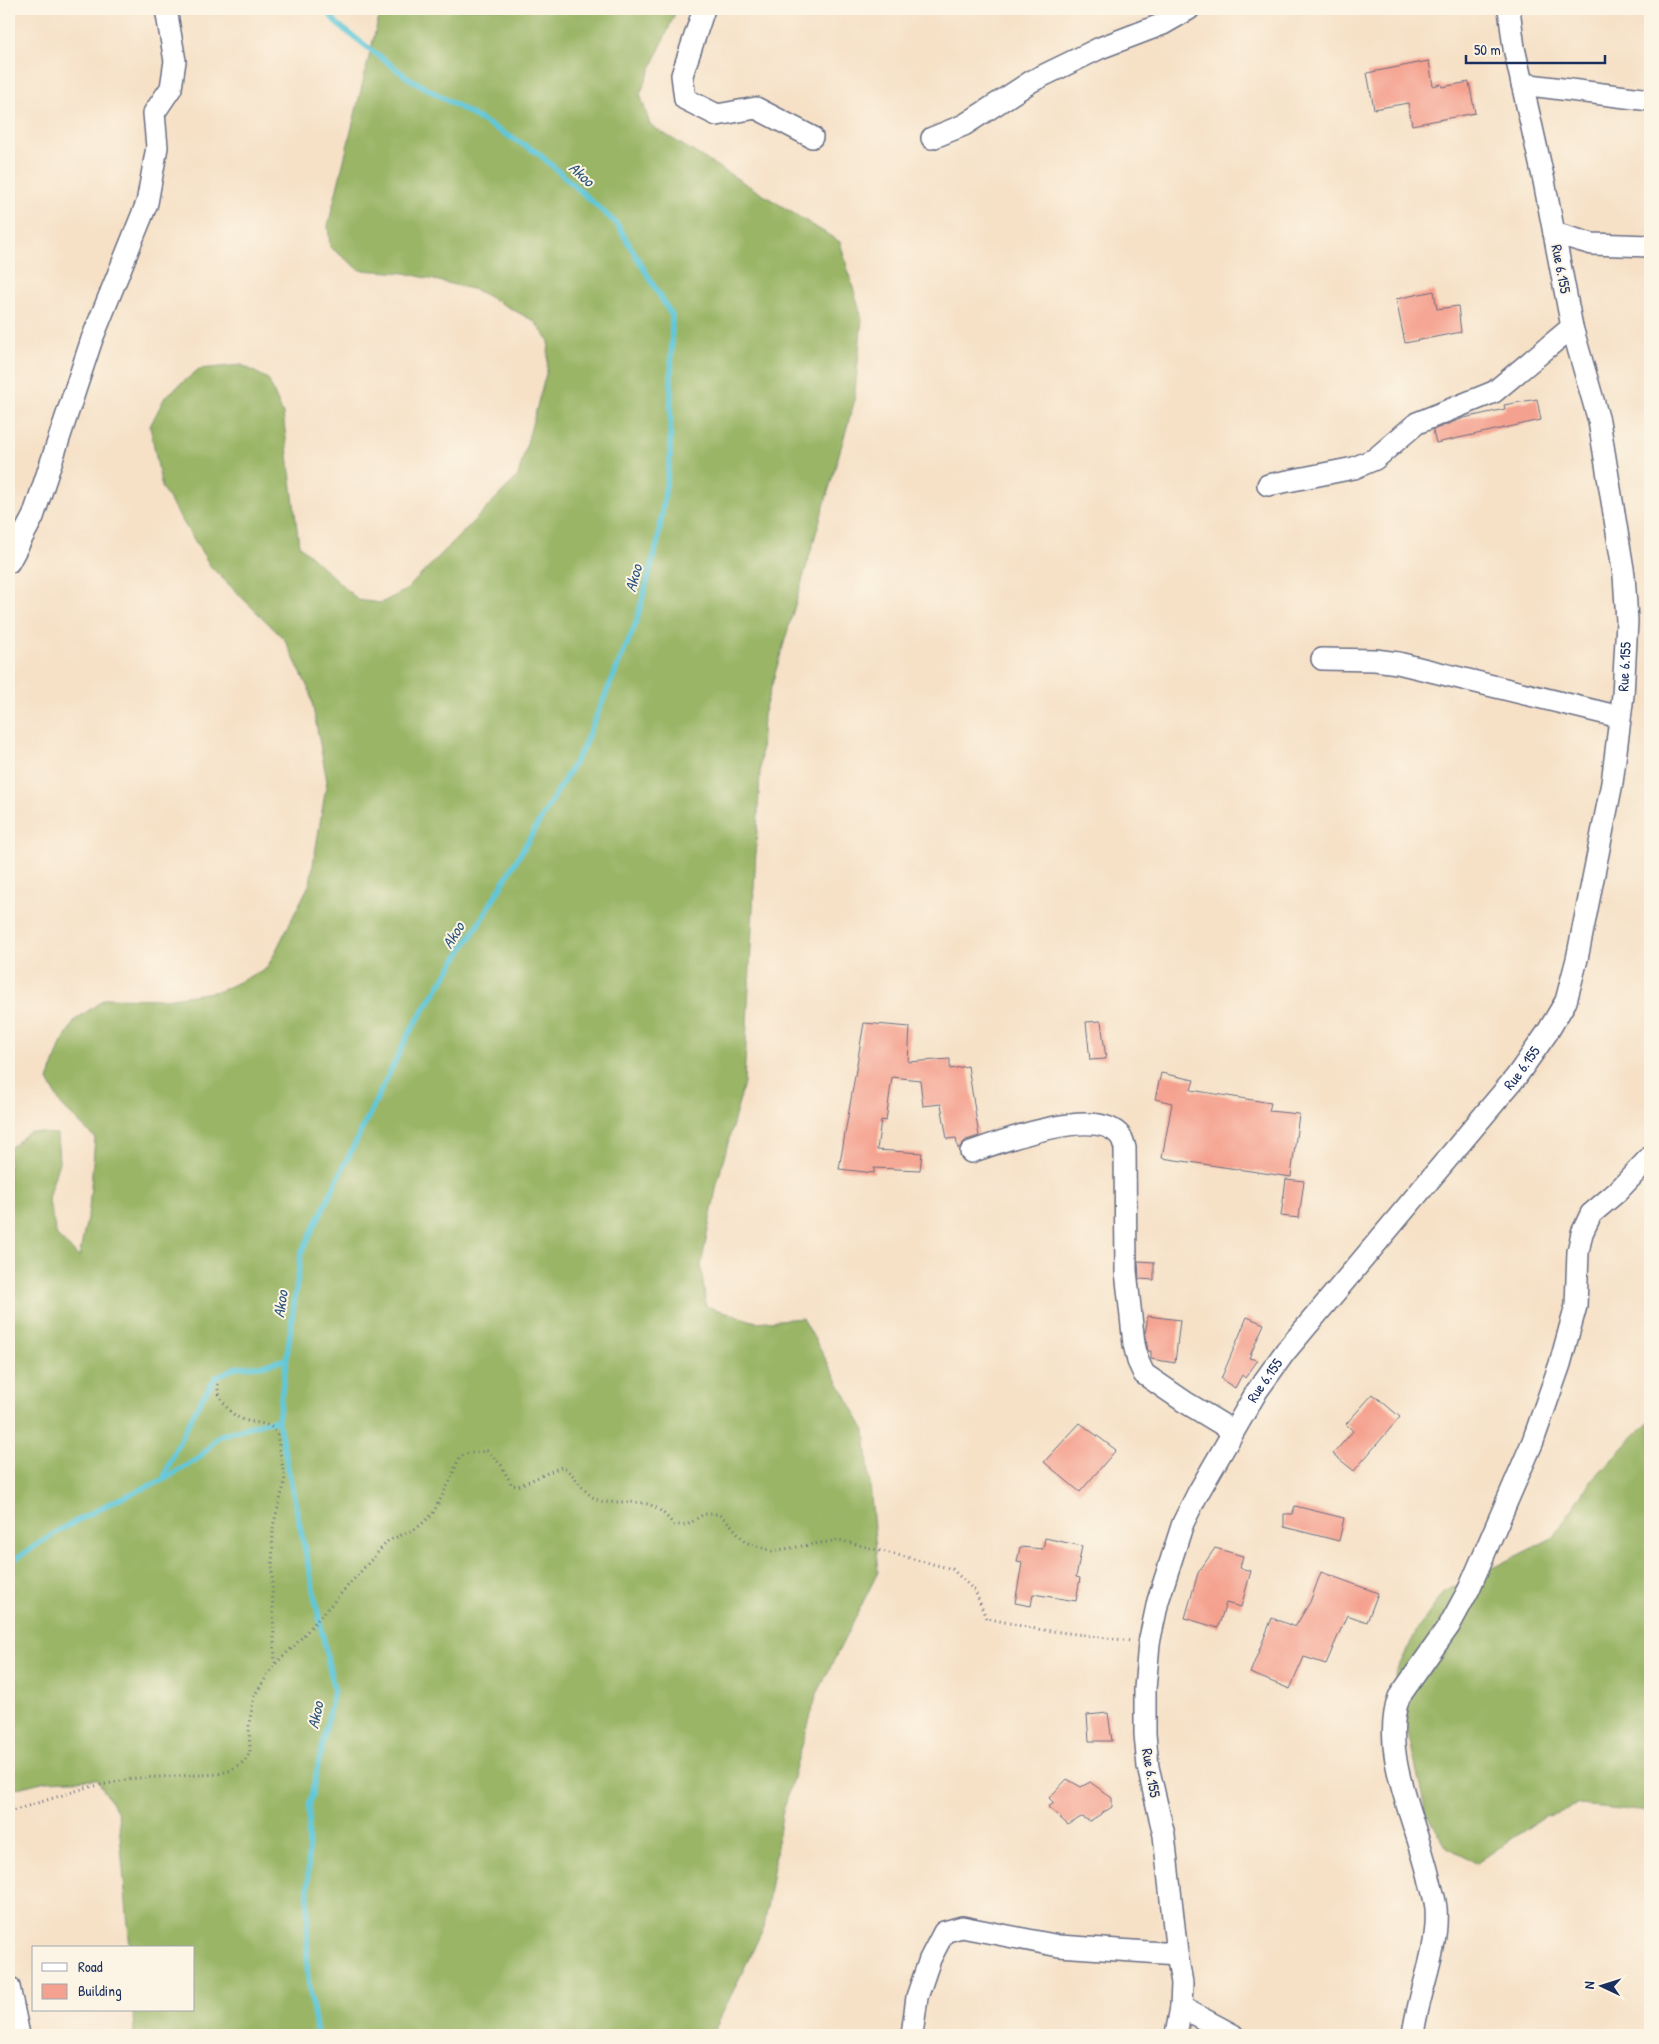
<svg xmlns="http://www.w3.org/2000/svg" width="1659" height="2044" viewBox="0 0 1659 2044" font-family="'Patrick Hand',sans-serif">
  <style>
    .forest { fill: #9ab566; stroke: #5a7262 }
    .lines { fill: none; stroke-linecap: round; stroke-linejoin: round }
    .stream { stroke: #5fc7da; stroke-width: 5.5 }
    .building { fill: #f5a18f }
    .minor-casing { stroke: #686d83; stroke-width: 24 }
    .path { stroke: #686d83; stroke-width: 3; stroke-dasharray: 1 4; stroke-linecap: butt }
    .minor { stroke: #fff; stroke-width: 21 }
    .labels { text-anchor: middle; stroke-width: 4; stroke-linejoin: round; paint-order: stroke }
    .street-label { font-size: 15px; fill: #1b2f5e; stroke: #fcf5e5 }
    .water-label { font-size: 16px; font-style: italic; fill: #2c557d; stroke: #fcf5e5 }
  </style>
  <rect width="100%" height="100%" fill="#fcf5e5"/>
  <filter id="ink" filterUnits="userSpaceOnUse"><feTurbulence type="fractalNoise" baseFrequency=".02" numOctaves="2"/><feDisplacementMap in="SourceGraphic" scale="10" xChannelSelector="R" yChannelSelector="G"/><feConvolveMatrix kernelMatrix="1 2 1 2 8 2 1 2 1" color-interpolation-filters="sRGB"/></filter>
  <filter id="wash" filterUnits="userSpaceOnUse"><feTurbulence type="fractalNoise" baseFrequency=".0096" numOctaves="4" result="noise"/><feDisplacementMap in="SourceGraphic" scale="20" xChannelSelector="R" yChannelSelector="G"/><feGaussianBlur stdDeviation="1.12" result="paint"/><feColorMatrix in="noise" values="0 0 0 0 0 0 0 0 0 0 0 0 0 0 0 0 0 1.4 0 .05"/><feComposite in="paint" operator="in"/></filter>
  <g filter="url(#wash)">
    <rect width="100%" height="100%" fill="#f6e1c7"/>
    <path class="forest" d="M383,9h294l-37,85 10,31 190,117 22,77 -8,84 -91,312 -19,368 -27,101 -16,82 5,40 50,16 47,-4 62,113 13,141 -61,122 -35,121 -18,112 -52,108h-578l-1,-25h61v-62h-64l-12,-135 -21,-34 -51,2 -37,9v-641l20,-17 28,2 2,28 -11,36 9,38 22,21 10,-48 6,-71 -34,-33 -13,-25 13,-36 14,-24 31,-22 59,1 55,-8 47,-23 43,-85 17,-102 -17,-89 -25,-52 -74,-73 -49,-79 -12,-62 15,-29 34,-28 43,-4 26,14 15,35 16,131 59,55 23,3 25,-13 112,-114 29,-106 2,-29 -15,-20 -58,-31 -71,-17 -45,-3 -30,-23 -2,-21 49,-202z
      M1650,1420v392l-70,-7 -35,11 -68,47 -30,-16 -21,-34 -31,-139 22,-44 27,-38 110,-55 37,-56z"/>
    <g class="lines">
      <path class="stream" d="M163,1480l36,-22 20,-22 46,-14 13,-2
        M9,1563l49,-32 54,-29 51,-22 13,-32 23,-45 17,-26 21,-10 23,-1 27,-7
        M317,2035l-10,-63 2,-165 25,-117 -56,-270 23,-166 107,-219 73,-115 101,-170 54,-127 22,-82 12,-84 2,-141 -55,-92 -79,-71 -131,-76 -70,-53 -11,-15"/>
    </g>
    <g id="blocks">
      <path class="building" d="M1429,61l4,25 8,-2 1,3 27,-5 6,31 -63,12 -4,-22 -34,6 -7,-36z
        M1434,291l3,18 21,-3 3,26 -56,11 -9,-44z
        M1537,399l4,21 -105,23 -3,-13 31,-12 41,-9 -1,-4z
        M1101,1021l5,38 -16,1 -4,-38z
        M864,1023l46,4 -2,35 42,-3v10l18,-3 11,70 -13,4 -8,9 -2,-11 -9,1 -6,-35 -18,2 -3,-26 -28,-3 -6,44 -5,-1 -4,30 45,3 -2,17 -46,-2v5l-35,-4z
        M1161,1073l33,7 -3,10 80,13 -2,8 30,3 -8,63 -129,-19 10,-55 -17,-4z
        M1286,1179l18,2 -5,37 -18,-2z
        M1138,1261l16,1v18l-15,-1z
        M1148,1316l32,4 -5,43 -24,-4v-8h-3l-3,-17z
        M1247,1317l17,7 -15,34 9,2 -13,18 -3,-3 -7,13 -14,-9z
        M1373,1394l27,23 -46,54 -21,-17 20,-23 -7,-7z
        M1080,1423l36,27 -36,42 -36,-30z
        M1295,1506l49,12 -5,23 -55,-14v-13h8z
        M1045,1538l37,8 -6,31 4,1 -4,23 -43,-7 -2,12 -16,-3 7,-40 -5,-1 3,-15 23,2z
        M1215,1548l28,8 -3,12 11,3 -10,36 -15,-4 -8,25 -33,-10 13,-45z
        M1321,1572l57,21 -11,29 -20,-7 -21,49 -22,-7 -14,32 -40,-16 22,-55 23,9 15,-25z
        M1108,1713l4,28h-23l-2,-26z
        M1067,1779l14,8 9,-5 22,16v9l-22,14 -9,-4 -13,8 -20,-18 6,-4 -5,-5z"/>
    </g>
  </g>
  <g filter="url(#ink)">
    <use href="#blocks" fill-opacity="0" stroke="#686d83" stroke-width="1"/>
    <g class="lines">
      <defs>
        <g id="minor">
          <path d="M704,9l-22,66 3,24 32,16 39,-7 56,29"/>
          <path d="M1522,84l128,16"/>
          <path d="M932,138l32,-13 68,-44 68,-33 63,-24 26,-15"/>
          <path d="M1554,233l38,11 58,2"/>
          <path d="M1268,485l86,-17 21,-9 42,-36 77,-31 78,-65"/>
          <path d="M9,562l24,-45 59,-178 55,-136 10,-56 -3,-34 17,-25 4,-27 -9,-52"/>
          <path d="M1322,659l53,1 23,3 222,54"/>
          <path d="M971,1152c31,-11 127,-47 150,-15 2,3 3,8 4,11l1,123 8,73 4,17 6,13 41,28 48,29"/>
          <path d="M9,1987l10,48"/>
          <path d="M1181,2007l52,28"/>
          <path d="M912,2035l5,-38 13,-38 14,-27 18,-5 97,19 118,8"/>
          <path id="s1" d="M1176,2035l5,-28 1,-24 -5,-29 -13,-119 -16,-68 -3,-33v-45l4,-46 9,-42 25,-78 15,-30 59,-102 28,-39 231,-275 31,-44 19,-32 11,-42 35,-176 11,-88 4,-74 -3,-46 -25,-154 -27,-94 -28,-146 -30,-133 -5,-39"/>
          <path d="M1413,2035c5,-42 26,-84 23,-127 -1,-9 -4,-18 -6,-26 -12,-57 -51,-128 -31,-185l50,-71 20,-37 64,-148 27,-77 16,-58 2,-54 4,-19 9,-19 26,-22 33,-35"/>
        </g>
      </defs>
      <use href="#minor" class="minor-casing"/>
      <path class="path" d="M218,1384c-1,8 3,15 8,22 17,25 42,9 51,28l8,47 -12,45 -1,61 3,76
        M9,1812l76,-24 52,-10 81,-4 13,-4 14,-9 5,-9 -1,-27 5,-29 21,-32 20,-19 93,-104 29,-13 15,-13 19,-36 7,-19 6,-6 23,-3 14,14 11,20 6,1 43,-19c16,6 22,29 40,34 6,2 14,1 20,1 28,0 35,1 53,23h13l17,-11h15l11,10 15,18 27,9 67,-11 113,29 23,22 11,27 50,11 95,12"/>
      <use href="#minor" class="minor"/>
    </g>
  </g>
  <g class="labels">
    <g class="street-label">
      <text transform="translate(1561 269) rotate(79)" y="5">Rue 6.155</text>
      <text dy="5" stroke="none"><textPath href="#s1" startOffset="1510">Rue 6.155</textPath></text>
      <text dy="5" stroke="none"><textPath href="#s1" startOffset="1090">Rue 6.155</textPath></text>
      <text dy="5" stroke="none"><textPath href="#s1" startOffset="685">Rue 6.155</textPath></text>
      <text transform="translate(1151 1773) rotate(80)" y="5">Rue 6.155</text>
    </g>
    <g class="water-label">
      <text transform="translate(582 174) rotate(42)" y="6">Akoo</text>
      <text transform="translate(633 578) rotate(-75)" y="6">Akoo</text>
      <text transform="translate(453 935) rotate(-59)" y="6">Akoo</text>
      <text transform="translate(280 1304) rotate(-82)" y="6">Akoo</text>
      <text transform="translate(315 1715) rotate(-78)" y="6">Akoo</text>
    </g>
  </g>
  <rect width="1659" height="2044" fill="none" stroke="#fcf5e5" stroke-width="30"/>
  <rect x="32" y="1946" width="162" height="65" fill="#fcf5e5" stroke="#a2a6af"/>
  <rect x="42" y="1963" width="25" height="8" fill="#ffffff" stroke="#a2a6af"/>
  <text x="78" y="1972" font-size="15" fill="#1b2f5e">Road</text>
  <rect x="42" y="1984" width="25" height="15" fill="#f5a18f" stroke="#a2a6af"/>
  <text x="78" y="1996" font-size="15" fill="#1b2f5e">Building</text>
  <g transform="translate(1602 1986) rotate(274)" stroke="#fcf5e5" stroke-width="4" paint-order="stroke">
  <path d="M0-4L9 19L0 12L-9 19Z" fill="#1b2f5e"/>
  <text y="-8" font-size="14" font-weight="bold" text-anchor="middle" fill="#1b2f5e">N</text>
  </g>
  <path d="M1466 55v8h139v-8" fill="none" stroke="#1b2f5e" stroke-width="2.5"/>
  <text x="1474" y="55" font-size="15" fill="#1b2f5e" stroke="#fcf5e5" stroke-width="4" paint-order="stroke">50 m</text>
</svg>
